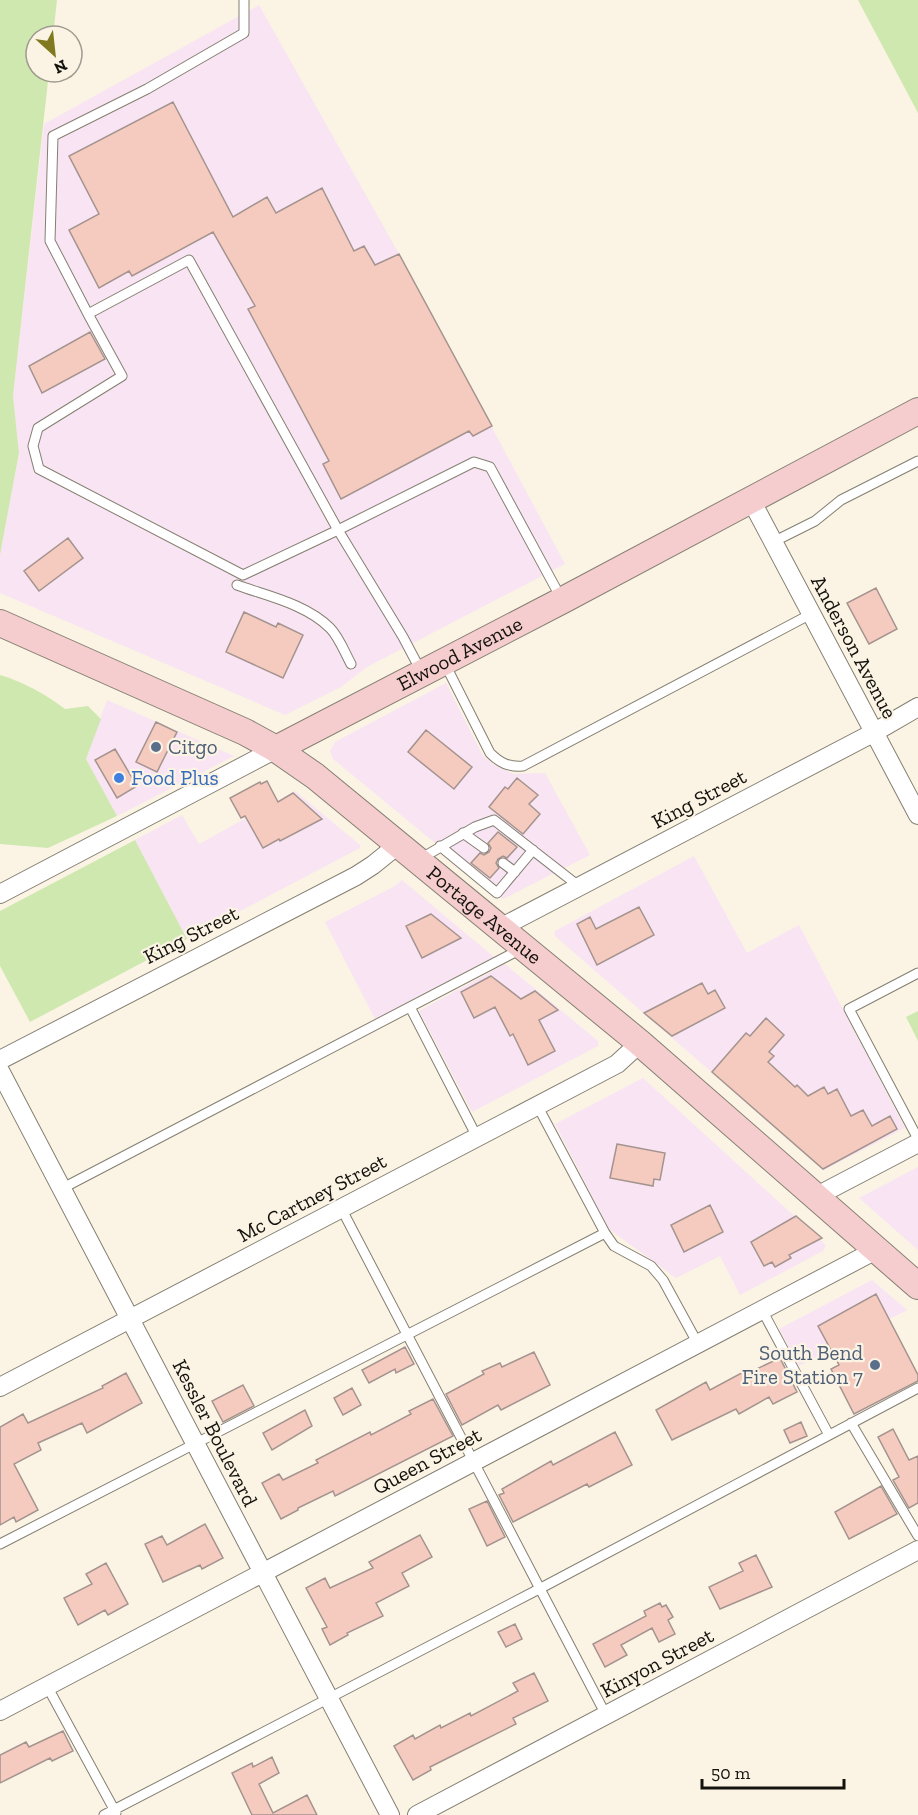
<svg xmlns="http://www.w3.org/2000/svg" width="918" height="1815" viewBox="0 0 918 1815" font-family="'Zilla Slab',serif">
  <style>
    .commercial { fill: #f8e4f3 }
    .green { fill: #cfe8af }
    .building { fill: #f5cbbf; stroke: #a4938e; stroke-width: 1.5 }
    .lines { fill: none; stroke-linecap: round; stroke-linejoin: round }
    .lane-casing { stroke: #847f71; stroke-width: 11 }
    .street-casing { stroke: #847f71; stroke-width: 20 }
    .secondary-casing { stroke: #847f71; stroke-width: 28 }
    .lane { stroke: #fff; stroke-width: 9 }
    .street { stroke: #fff; stroke-width: 18 }
    .secondary { stroke: #f5cdce; stroke-width: 26 }
    .service-dot { fill: #5c6f8a; stroke: #fbf4e5; stroke-width: 2 }
    .shop-dot { fill: #3f7fe0; stroke: #fbf4e5; stroke-width: 2 }
    .labels { text-anchor: middle; stroke-width: 4.5; stroke-linejoin: round; paint-order: stroke }
    .street-label { font-size: 21px; fill: #14120d; stroke: #fbf4e5 }
    .service-label { font-size: 21px; fill: #4e5e75; stroke: #fbf4e5; text-anchor: start }
    .shop-label { font-size: 21px; fill: #366cbe; stroke: #fbf4e5; text-anchor: start }
  </style>
  <rect width="100%" height="100%" fill="#fbf4e5"/>
  <path class="commercial" d="M259,5l140,249 166,310 -198,103 -26,20 -56,28 -285,-122v-38l19,-101 -6,-58 31,-272z
    M446,683l37,73 10,8 20,10 32,-1 45,82 -87,44 -170,-140 -3,-8 5,-9z
    M107,700l127,56 -117,60 -31,-57z
    M295,791l65,54v3l-173,91 -52,-99 47,-25 17,29z
    M694,856l53,97 52,-28 106,203 -81,42 -269,-234v-5z
    M402,880l92,77 -119,62 -50,-97 70,-36z
    M505,964l93,77v5l-126,66 -53,-101z
    M643,1078l183,167 -3,6 -83,44 -20,-39 -44,22 -67,-49 -54,-105z
    M918,1167v83l-59,-52z
    M872,1280l35,30 -108,56 -20,-37z"/>
  <path class="green" d="M0,0h57l-4,36h-17v36h13l-36,324 6,57 -19,102z
    M858,0h60v113z
    M0,675c24,7 45,19 65,34l23,-3 13,13 -15,40 31,57 -69,32 -48,-4z
    M135,840l52,99 -157,83 -30,-56v-55z
    M918,1011v30l-12,-24z"/>
  <path class="building" d="M173,102l60,115 34,-20 9,16 46,-25 32,63 10,-5 11,19 24,-11 93,172 -19,10 -4,-5 -128,68 -18,-35 6,-3 -81,-152 7,-3 -42,-74 -81,44 -3,-5 -30,17 -30,-58 30,-16 -30,-58z
    M90,332l15,27 -63,34 -13,-27z
    M68,538l15,20 -44,33 -15,-20z
    M876,588l21,41 -28,15 -22,-41z
    M244,612l32,15 2,-4 25,12 -20,43 -57,-26z
    M156,722l21,10 -20,40 -21,-10z
    M426,730l46,37 -18,22 -46,-37z
    M115,749l22,37 -20,12 -22,-38z
    M517,778l21,17 -9,9 11,10 -17,20 -34,-27 16,-20 3,2z
    M267,781l11,21 15,-9 29,26 -42,22 -1,-2 -16,9 -18,-32 -4,2 -11,-20 30,-16 1,2z
    M498,832l19,15 -10,11 -4,-2 -5,3 -2,4 3,5 -9,10 -19,-15 9,-10 4,2 5,-3 2,-4 -3,-5z
    M639,907l15,28 -57,30 -20,-41 13,-7 6,12z
    M431,914l30,24 -39,20 -16,-32z
    M491,976l30,23 14,-8 23,19 -19,10 16,31 -27,14 -15,-31 -3,2 -15,-29 -21,11 -13,-26z
    M702,983l6,11 7,-4 10,18 -53,28 -28,-23z
    M766,1018l18,17 -15,17 5,4 -6,6 27,25 2,-2 11,11 16,-9 4,7 9,-5 14,27 12,-6 9,16 18,-10 7,13 -74,40 -111,-97 34,-39 4,3z
    M617,1144l48,9 -5,27 -6,-1 -1,7 -43,-8z
    M710,1205l13,27 -39,20 -13,-27z
    M796,1216l26,22 -33,17 2,3 -16,9 -3,-5 -8,4 -13,-24z
    M876,1294l42,81v6l-64,33 -23,-45 8,-4 -21,-39z
    M405,1347l9,17 -18,9 -1,-4 -26,14 -7,-13z
    M534,1352l16,33 -49,25 -3,-5 -36,20 -16,-31 38,-20 -2,-3 18,-8 2,4z
    M780,1358l17,34 -24,12 -4,-7 -30,17 -3,-5 -64,31 -16,-30 50,-28 4,8 37,-20 1,3z
    M126,1373l16,30 -55,30 -5,-10 -44,20 3,7 -27,14 24,46 -22,12 -2,-5 -14,8v-98l23,-13 5,9 75,-35 -1,-2z
    M243,1385l11,21 -31,16 -11,-21z
    M352,1388l9,17 -18,10 -9,-17z
    M433,1399l20,37 -118,60 -2,-5 -35,17v2l-17,9 -19,-36 17,-9 4,6 35,-17 -2,-3 54,-28 1,3 40,-21 -2,-3z
    M305,1410l7,16 -40,24 -9,-17z
    M801,1422l6,14 -17,7 -6,-13z
    M893,1429l16,31 9,-4v47l-9,5 -16,-28 6,-3 -21,-40z
    M615,1432l17,33 -43,22 -2,-3 -74,38 -14,-27 5,-2 -2,-4 49,-28 2,4z
    M881,1486l16,28 -48,25 -14,-27z
    M487,1501l18,36 -18,9 -18,-37z
    M205,1524l18,34 -21,11 -2,-4 -37,17 -18,-38 17,-8 5,9z
    M420,1535l12,22 -30,16 7,13 -33,17 7,13 -36,17 1,2 -18,10 -8,-16 5,-2 -21,-39 19,-10 5,10 43,-20 -4,-6z
    M756,1555l16,32 -52,22 -11,-22 34,-16 -4,-8z
    M106,1563l22,41 -20,11 -3,-5 -27,15 -14,-27 28,-14 -6,-10z
    M660,1603l2,4 4,-2 7,12 -5,3 7,14 -16,8 -7,-14 -31,17 6,10 -22,12 -12,-23 53,-28 -2,-5z
    M515,1624l7,15 -16,8 -8,-15z
    M534,1673l14,28 -35,17 3,6 -86,43 1,3 -18,10 -19,-34 19,-11 2,4 25,-14 1,3 29,-15 1,3 47,-25 -5,-8z
    M63,1731l10,20 -21,10 -2,-3 -50,25v-28l26,-13 3,5z
    M272,1757l7,16 -20,11 14,29 34,-18 10,20h-65l-20,-42 20,-10 1,4z"/>
  <g class="lines">
    <defs>
      <path id="lane" d="M189,260l149,270 -95,45 -204,-106 -6,-23 5,-18 84,-52 -34,-62z
        M88,314l-38,-73 3,-105 94,-47 97,-56v-33
        M773,542l42,-21 26,-21 77,-39
        M237,585c30,11 69,19 93,43 9,9 15,25 21,36
        M445,664l45,89c10,10 18,14 33,13l288,-152
        M422,673l-19,-36 -65,-107 136,-68 16,5 71,131
        M463,833l21,15
        M440,846l57,47 36,-43
        M420,859l55,-32 19,-7 86,67
        M503,863l12,9
        M918,973l-69,36 69,130
        M410,1007l67,130
        M537,1105l68,128 9,13 37,20 12,14 35,64
        M61,1189l460,-240
        M341,1208l265,507
        M762,1310l67,125
        M851,1423l67,113
        M0,1544l605,-311
        M47,1686l69,127
        M104,1815l437,-227 377,-200"/>
      <path id="street" d="M751,500l167,315
        M0,894l276,-145
        M500,928l373,-195 45,-26
        M0,1060l356,-184 17,-11 26,-21
        M0,1071l390,744
        M815,1197l103,-54
        M0,1387l617,-323 23,-21
        M0,1711l876,-461
        M417,1815l501,-265"/>
      <g id="secondary">
        <path id="s1" d="M0,623l245,109 31,17 39,27 325,267 278,243"/>
        <path id="s2" d="M276,749l287,-149 355,-189"/>
      </g>
    </defs>
    <use href="#lane" class="lane-casing"/>
    <use href="#street" class="street-casing"/>
    <use href="#secondary" class="secondary-casing"/>
    <use href="#lane" class="lane"/>
    <use href="#street" class="street"/>
    <use href="#secondary" class="secondary"/>
  </g>
  <g class="service-dot">
    <circle cx="156" cy="747" r="6"/>
    <circle cx="875" cy="1365" r="6"/>
  </g>
  <circle class="shop-dot" cx="119" cy="778" r="6"/>
  <g class="labels">
    <g class="street-label">
      <text transform="translate(854 647) rotate(62)" y="7">Anderson Avenue</text>
      <text dy="7" stroke="none"><textPath href="#s2" startOffset="207">Elwood Avenue</textPath></text>
      <text transform="translate(699 799) rotate(-28)" y="7">King Street</text>
      <text dy="7" stroke="none"><textPath href="#s1" startOffset="570">Portage Avenue</textPath></text>
      <text transform="translate(191 935) rotate(-27)" y="7">King Street</text>
      <text transform="translate(312 1198) rotate(-28)" y="7">Mc Cartney Street</text>
      <text transform="translate(215 1433) rotate(63)" y="7">Kessler Boulevard</text>
      <text transform="translate(427 1461) rotate(-28)" y="7">Queen Street</text>
      <text transform="translate(657 1663) rotate(-28)" y="7">Kinyon Street</text>
    </g>
    <g class="service-label">
      <text x="168" y="754">Citgo</text>
      <text x="863" y="1360" text-anchor="end">South Bend<tspan x="863" dy="24">Fire Station 7</tspan></text>
    </g>
    <g class="shop-label">
      <text x="131" y="785">Food Plus</text>
    </g>
  </g>
  <g transform="translate(54 54) rotate(153)"><circle r="28" fill="#fbf4e5" stroke="#9f9a8f" stroke-width="1.5"/>
  <path d="M0-4.5L10 22L0 15L-10 22Z" fill="#80791f"/>
  <text y="-9" font-size="16" font-weight="bold" text-anchor="middle" fill="#14120d">N</text>
  </g>
  <path d="M702 1779v9h142v-9" fill="none" stroke="#14120d" stroke-width="3"/>
  <text x="711" y="1779" font-size="18" fill="#14120d" stroke="#fbf4e5" stroke-width="4.5" paint-order="stroke">50 m</text>
</svg>
